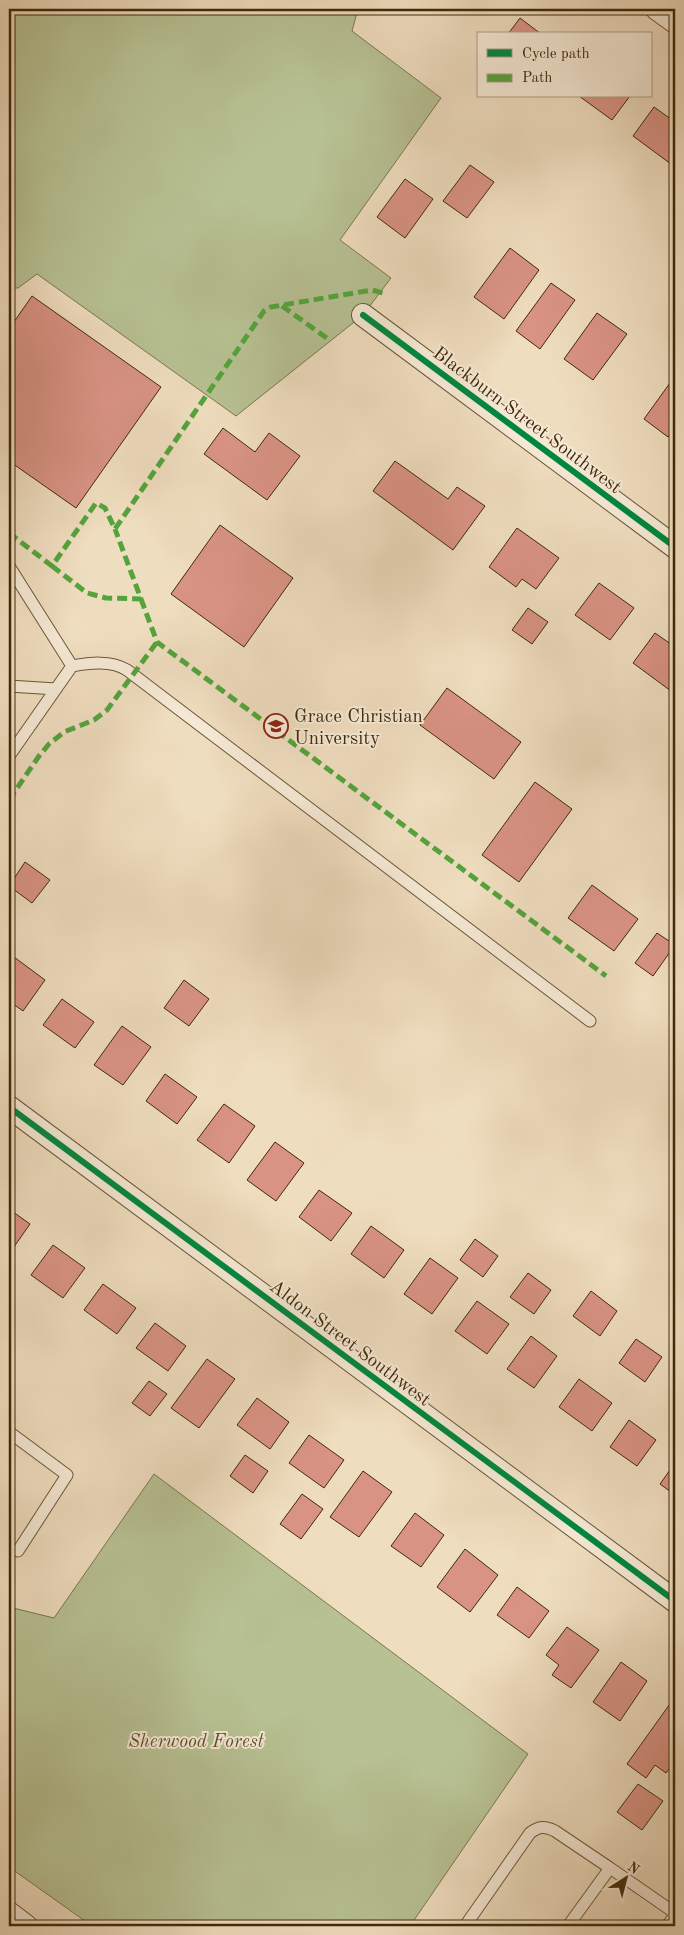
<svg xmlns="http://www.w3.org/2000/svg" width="684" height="1935" viewBox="0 0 684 1935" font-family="'Old Standard TT',serif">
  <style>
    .green { fill: #b7c193; stroke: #7c764d }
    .building { fill: #d99384; stroke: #402a07 }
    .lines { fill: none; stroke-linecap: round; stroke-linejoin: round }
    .lane-casing { stroke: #6c5735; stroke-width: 13 }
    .street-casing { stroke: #6c5735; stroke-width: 24 }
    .lane { stroke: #f5e9d5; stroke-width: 11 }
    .street { stroke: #f5e9d5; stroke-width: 22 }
    .quiet { stroke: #54a43d; stroke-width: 5; stroke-dasharray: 10 5; stroke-linecap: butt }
    .cycleway-casing { stroke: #f5e9d5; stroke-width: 9 }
    .cycleway { stroke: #00873e; stroke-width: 6 }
    .labels { text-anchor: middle; stroke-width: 4; stroke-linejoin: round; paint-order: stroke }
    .street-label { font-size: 19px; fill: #402a07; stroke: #f5e9d5 }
    .poi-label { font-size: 19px; fill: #402a07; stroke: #f5e9d5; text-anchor: start }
    .park-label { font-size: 19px; font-style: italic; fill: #5e502a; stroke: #f5e9d5 }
  </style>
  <rect width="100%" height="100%" fill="#efddbf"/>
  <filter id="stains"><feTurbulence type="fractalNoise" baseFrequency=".004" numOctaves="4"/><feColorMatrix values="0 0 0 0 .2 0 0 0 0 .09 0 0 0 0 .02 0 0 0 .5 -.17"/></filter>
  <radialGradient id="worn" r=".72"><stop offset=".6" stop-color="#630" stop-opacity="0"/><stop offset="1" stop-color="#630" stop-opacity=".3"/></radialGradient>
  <path class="green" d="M9,9h349l-6,22 89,67 -101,142 51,38 -28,37 -127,101 -199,-142 -19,14h-9z
    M154,1474l374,280 -118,172h-318l-83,-59v-260l45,11z"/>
  <path class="building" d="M520,18l21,16h-33z
    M579,96h51l-18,24z
    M654,107l21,15v45l-42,-31z
    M470,165l24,17 -27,36 -24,-17z
    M405,179l28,20 -28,39 -28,-21z
    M510,248l29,22 -35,49 -30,-22z
    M551,283l24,17 -35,49 -24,-18z
    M32,296l129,91 -85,121 -67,-47v-132z
    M597,313l30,21 -34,46 -29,-21z
    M675,376v52l-7,9 -24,-18z
    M223,428l32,24 14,-19 31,23 -33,44 -63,-46z
    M395,461l53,38 9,-12 28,19 -32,44 -80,-59z
    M220,525l73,53 -49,69 -73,-53z
    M517,528l42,30 -23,31 -14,-10 -6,8 -27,-20z
    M599,583l35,25 -24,32 -35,-25z
    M528,608l20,14 -16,22 -20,-14z
    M655,633l20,14v47l-42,-31z
    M447,688l74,54 -27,37 -74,-54z
    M535,782l37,27 -53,73 -37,-27z
    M25,862l25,18 -18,23 -23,-17z
    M592,885l46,34 -24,32 -46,-33z
    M657,933l18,12 -22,31 -18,-13z
    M14,957l31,23 -22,31 -14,-10v-37z
    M184,980l25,19 -20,27 -25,-18z
    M62,999l32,23 -19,26 -32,-23z
    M122,1026l29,21 -28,38 -29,-20z
    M165,1074l32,23 -20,27 -31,-23z
    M224,1104l31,22 -26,37 -32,-23z
    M275,1142l29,21 -28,38 -29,-21z
    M319,1190l33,23 -21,28 -32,-24z
    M9,1209l21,15 -21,30z
    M371,1226l33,24 -20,28 -33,-24z
    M475,1239l23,17 -15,21 -23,-17z
    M53,1245l32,23 -22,30 -32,-23z
    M430,1258l28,20 -26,36 -28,-20z
    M528,1273l23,17 -17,24 -24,-17z
    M103,1284l33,24 -19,26 -33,-24z
    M591,1291l26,20 -17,25 -27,-20z
    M477,1301l32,23 -22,30 -32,-23z
    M155,1323l31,23 -18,25 -32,-23z
    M531,1336l26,20 -23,32 -27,-19z
    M636,1339l26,18 -17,25 -26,-19z
    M207,1359l28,20 -36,49 -28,-20z
    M579,1379l33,24 -20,28 -33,-24z
    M149,1381l18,13 -17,22 -18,-13z
    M257,1398l32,24 -19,27 -33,-24z
    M629,1420l27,20 -19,26 -27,-19z
    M309,1435l35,25 -20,28 -35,-25z
    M245,1455l23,16 -15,22 -23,-17z
    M675,1463v32l-15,-11z
    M363,1471l29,21 -33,45 -29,-20z
    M302,1494l21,15 -22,30 -21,-15z
    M415,1513l29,22 -23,32 -30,-21z
    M465,1549l33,26 -28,37 -33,-25z
    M517,1587l32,24 -20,27 -32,-23z
    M567,1627l32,23 -28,38 -19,-13 7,-10 -13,-10z
    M621,1662l26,19 -27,40 -27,-19z
    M672,1701l3,3v57l-9,12 -11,-8 -9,13 -19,-14z
    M638,1784l25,17 -21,29 -25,-18z"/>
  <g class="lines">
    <defs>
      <path id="lane" d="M9,566l63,100c17,-3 39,-6 55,4l463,351
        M9,686l47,3
        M9,756l63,-90
        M9,1432l58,43 -49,76
        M465,1926l65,-93c9,-7 15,-7 25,-2l55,37
        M568,1926l42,-58 65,45
        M667,1926l8,-11"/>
      <path id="street" d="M657,9l18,13
        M363,315l312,232
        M9,1107l666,494
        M9,1913l17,13"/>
    </defs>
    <use href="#lane" class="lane-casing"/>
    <use href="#street" class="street-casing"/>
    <use href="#lane" class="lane"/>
    <use href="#street" class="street"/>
    <path class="quiet" d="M282,306l46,33
      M9,533l43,33 44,-63 9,5 10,21 149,-218 7,-4 101,-17 11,3
      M52,566l35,27 19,5 35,1 -26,-70
      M141,599l16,43 449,334
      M9,800l30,-44 10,-12 15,-12 30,-12 13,-10 50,-68"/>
    <defs>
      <path id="cycleway" d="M363,315l312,232
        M9,1107l666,494"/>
    </defs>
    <use href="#cycleway" class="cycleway-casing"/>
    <use href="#cycleway" class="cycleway"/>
  </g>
  <defs>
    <symbol id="university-ring" viewBox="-11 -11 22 22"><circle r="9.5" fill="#f5e9d5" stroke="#8f2418" stroke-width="1.5"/><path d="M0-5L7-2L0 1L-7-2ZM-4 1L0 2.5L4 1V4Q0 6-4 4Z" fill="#8f2418"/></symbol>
  </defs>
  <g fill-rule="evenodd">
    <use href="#university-ring" x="262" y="712" width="28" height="28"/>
  </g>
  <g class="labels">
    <g class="street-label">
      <text transform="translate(528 419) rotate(37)" y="7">Blackburn Street Southwest</text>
      <text transform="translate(351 1342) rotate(37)" y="7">Aldon Street Southwest</text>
    </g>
    <g class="poi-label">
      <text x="294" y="722">Grace Christian<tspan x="294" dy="22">University</tspan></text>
    </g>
    <g class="park-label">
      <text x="196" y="1747">Sherwood Forest</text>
    </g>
  </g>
  <rect width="684" height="1935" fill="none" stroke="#efddbf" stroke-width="30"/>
  <rect x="10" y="10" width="664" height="1915" fill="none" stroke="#402a07" stroke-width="2.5"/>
  <rect x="15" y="15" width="654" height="1905" fill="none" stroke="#402a07"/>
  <rect x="477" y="32" width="175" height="65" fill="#f5e9d5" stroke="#ad9d83"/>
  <rect x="487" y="49" width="25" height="8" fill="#00873e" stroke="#ad9d83"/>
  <text x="522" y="58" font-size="15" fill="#402a07">Cycle path</text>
  <rect x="487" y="74" width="25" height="8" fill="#54a43d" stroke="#ad9d83"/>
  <text x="522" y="82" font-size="15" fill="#402a07">Path</text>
  <g transform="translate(626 1878) rotate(36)" stroke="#f5e9d5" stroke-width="4" paint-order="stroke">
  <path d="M0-4L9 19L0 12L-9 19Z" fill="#402a07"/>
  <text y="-8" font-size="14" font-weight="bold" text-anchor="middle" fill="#402a07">N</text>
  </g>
  <rect width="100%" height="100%" filter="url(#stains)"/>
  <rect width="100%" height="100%" fill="url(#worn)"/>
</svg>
